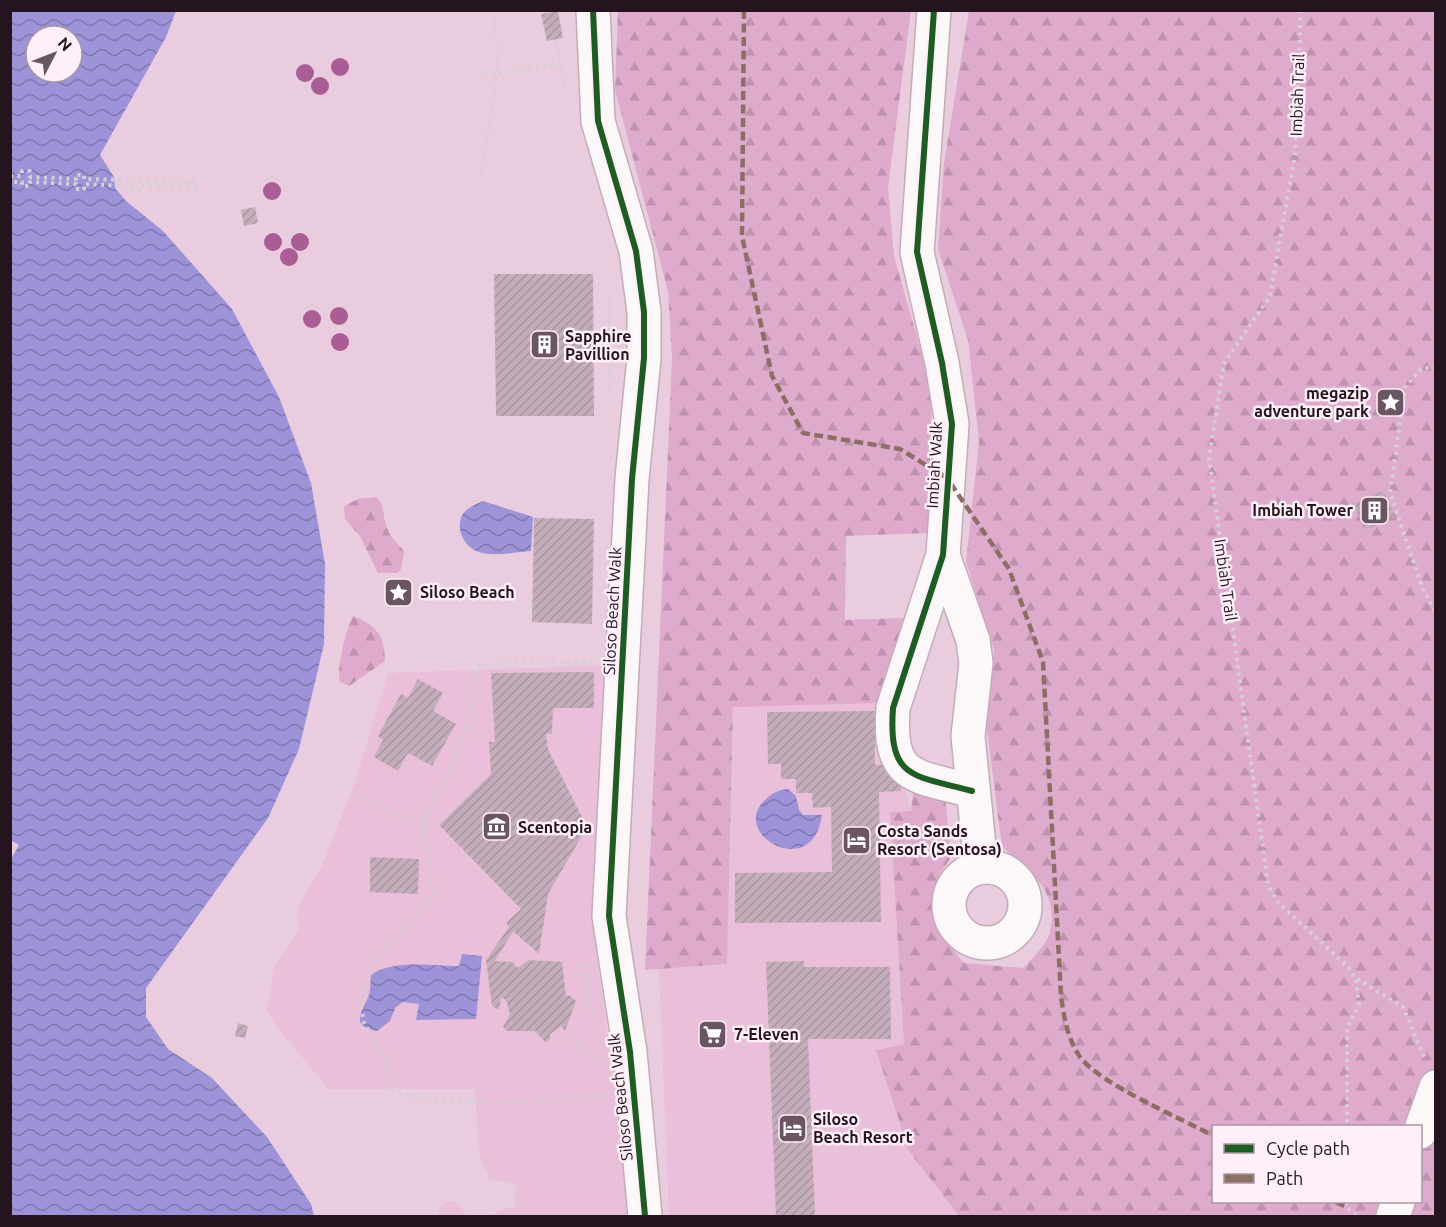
<svg xmlns="http://www.w3.org/2000/svg" width="1446" height="1227" viewBox="0 0 1446 1227" font-family="Ubuntu,sans-serif">
  <style>
    .built { fill: #eabfd9 }
    .forest { fill: url(#forest-firs); fill-rule: evenodd }
    .water { fill: url(#water-waves); fill-rule: evenodd }
    .building { fill: url(#building-hatch) }
    .lines { fill: none; stroke-linecap: round; stroke-linejoin: round }
    .minor-casing { stroke: #c2acb9; stroke-width: 36 }
    .path { stroke: #d7cfd4; stroke-width: 4; stroke-dasharray: 3 4.5; stroke-linecap: butt }
    .minor { stroke: #fcf8fa; stroke-width: 33 }
    .quiet { stroke: #8d6e63; stroke-width: 4.5; stroke-dasharray: 9 4.5; stroke-linecap: butt }
    .cycleway-casing { stroke: #ffeff8; stroke-width: 10 }
    .cycleway { stroke: #1b5e20; stroke-width: 6 }
    .tree { fill: #aa5c95 }
    .labels { text-anchor: middle; stroke-width: 5; stroke-linejoin: round; paint-order: stroke }
    .street-label { font-size: 16px; fill: #25141f; stroke: #ffeff8 }
    .poi-label { font-size: 16px; font-weight: bold; fill: #25141f; stroke: #ffeff8; text-anchor: start }
  </style>
  <defs>
    <pattern id="forest-firs" width="22" height="20" patternUnits="userSpaceOnUse" patternTransform="scale(1.5)"><rect width="22" height="20" fill="#dfabcc"/><path d="M5 1l3.5 6h-7zM16 11l3.5 6h-7z" fill="#bf92af"/></pattern>
    <pattern id="water-waves" width="16" height="10" patternUnits="userSpaceOnUse" patternTransform="scale(1.5)"><rect width="16" height="10" fill="#9c93d8"/><path d="M0 5q4-4 8 0t8 0" fill="none" stroke="#7f77af"/></pattern>
    <pattern id="building-hatch" width="6" height="6" patternUnits="userSpaceOnUse" patternTransform="scale(1.5)"><rect width="6" height="6" fill="#c4aebb"/><path d="M-1 1l2-2M0 6l6-6M5 7l2-2" fill="none" stroke="#a895a0"/></pattern>
  </defs>
  <rect width="100%" height="100%" fill="#e9cdde"/>
  <path class="built" d="M608,665l-15,264 36,259 -3,28h-136l15,-8h11l-2,-8 3,-16 -28,-5 -10,-25 -4,-65h-146l-54,-64 -8,-16 7,-41 26,-39 -3,-13 2,-12 22,-35 35,-90 32,-106z
    M881,703l30,108 -21,1 14,232 -27,5 84,167h-292l-10,-247 68,-5 6,-258z
    M448,1201l8,1 11,14h-31l4,-8z"/>
  <path class="forest" d="M618,11h293l-23,176 6,69 38,134 -4,143 -82,3 -1,84 58,-2 -22,85 -148,4 -6,257 -82,6 27,-611 -4,-68 -53,-201z
    M969,11h466v1205h-476l-50,-65 -33,-101 28,-6 -14,-232 21,-1 3,-24 31,8 6,62 -11,17 -8,34 15,34 17,21 60,5c7,-9 21,-22 25,-33 13,-41 -19,-65 -47,-88l-15,-118 7,-79 -28,-88 13,-120 -11,-102 -30,-91 6,-86zM1214,1126h206v76h-206z
    M377,497c9,13 5,18 10,31 3,9 11,16 17,23l-3,18 -4,4h-19l-18,-37 -15,-17 -1,-13 14,-7z
    M353,616c23,9 32,19 32,45l-36,25 -9,-4c-4,-14 6,-52 13,-66z"/>
  <path class="water" d="M11,10l165,1 -10,26 -66,118 14,22 1,11 11,13 37,30 69,78 47,88 32,86 14,81 -1,80 -25,105 -31,69 -122,170v29l22,32 44,29 55,59 44,67 3,12h-303l-1,-355 9,-16 -9,-5zM36,36h36v36h-36z
    M483,501l50,16 -2,34c-15,1 -38,6 -52,1 -13,-4 -23,-20 -18,-34 3,-9 13,-13 22,-17z
    M788,789l8,7 3,14 4,5h19c-9,67 -92,20 -58,-14 7,-7 13,-11 24,-12z
    M462,954l20,2 -6,63 -60,1 3,-16 -16,-2 -8,6 -5,13 -13,10c-28,-5 -15,-19 -8,-36 2,-6 1,-14 2,-20 22,-16 62,-9 88,-9z"/>
  <path class="building" d="M558,11l5,27 -16,3 -6,-27z
    M255,207l3,16 -14,3 -3,-16z
    M494,274h99l1,142h-98z
    M1380,387l21,4 -5,26 -20,-3z
    M1383,491l12,26 -30,13 -12,-26z
    M534,518l60,1 -2,105 -60,-2z
    M594,672v36h-41l-1,26h-6l2,15 39,78 -39,67 -9,60 -26,-23 -18,30 17,1 6,6 11,-8 33,2 4,34 3,-1 7,6 -11,30 -4,-5 -12,9 2,2 -5,6 -11,-12h-28l-4,-4 7,-13 -4,-14 -5,-3 -2,13 -7,-4 -6,-46 23,-33 -3,-4 15,-14 -82,-84 52,-51 -2,-32h6l-4,-69z
    M418,679l25,14 -10,18 23,13 -24,42 -24,-13 -10,18 -24,-14 9,-17 -5,-4 23,-42 7,4z
    M875,711v54h26v26l-22,1 2,130 -146,1v-50l97,-1 -1,-65 -18,1 -1,-15h-16v-14h-15v-15h-13l-1,-52z
    M370,857l49,2 -1,35 -48,-2z
    M804,961v6h86l1,72h-83l7,177h-39l-10,-254z
    M238,1023l10,3 -3,12 -10,-2z"/>
  <g class="lines">
    <defs>
      <path id="minor" d="M593,10l5,111 38,130 8,61v46l-12,121 -23,437 21,136 15,164
        M934,10l-17,242 25,111 10,61 -9,131 -50,153c-5,72 20,67 79,83
        M943,555l30,85 3,23 -8,73 13,131
        M949 905a38 38 0 1 1 76 0a38 38 0 1 1-76 0Z
        M1420,1132l16,-45
        M1393,1216l5,-14"/>
    </defs>
    <use href="#minor" class="minor-casing"/>
    <path class="path" d="M548,10v3
      M1301,10l-6,145 -25,141 -46,67 -15,95 59,427 10,17 71,66 7,11 3,26 -12,23v98
      M556,40l9,49
      M484,74h13l64,-11
      M10,176h12v-5h8v6l46,2v-4h8v4l47,1v-4l9,1 -1,4 57,2 -1,5 -55,-2 -1,6h-9l1,-6 -47,-2v5h-8v-5l-46,-2v4h-8v-4h-12
      M480,182l17,-108 -2,-64
      M1436,368h-14l-17,19 -15,106 32,94 14,26
      M609,391l1,-94
      M593,663l-84,-1 -32,4 -6,49 -23,61 -26,48 12,72 -59,62 -15,44 4,21 21,34 7,33c59,21 151,9 214,6
      M350,793l38,19 34,12
      M585,965l7,52
      M1357,979l46,28 23,54
      M568,1037l32,23
      M1346,1202v5l11,9"/>
    <use href="#minor" class="minor"/>
    <path class="quiet" d="M744,10l-2,226 30,140 31,57 97,16 47,29 62,91 34,93 18,334c3,21 6,42 19,61 20,27 100,61 134,79
      M1336,1202l10,5"/>
    <defs>
      <path id="cycleway" d="M593,10l5,111 38,130 8,61v46l-12,121 -23,437 21,136 15,164
        M934,10l-17,242 25,111 10,61 -9,131 -50,153c-5,72 20,67 79,83"/>
    </defs>
    <use href="#cycleway" class="cycleway-casing"/>
    <use href="#cycleway" class="cycleway"/>
  </g>
  <g class="tree">
    <circle cx="340" cy="67" r="9"/>
    <circle cx="305" cy="73" r="9"/>
    <circle cx="320" cy="86" r="9"/>
    <circle cx="272" cy="191" r="9"/>
    <circle cx="273" cy="242" r="9"/>
    <circle cx="300" cy="242" r="9"/>
    <circle cx="289" cy="257" r="9"/>
    <circle cx="339" cy="316" r="9"/>
    <circle cx="312" cy="319" r="9"/>
    <circle cx="340" cy="342" r="9"/>
  </g>
  <defs>
    <symbol id="building-square" viewBox="-11 -11 22 22"><rect x="-9" y="-9" width="18" height="18" rx="4" fill="#6a5562" stroke="#ffeff8"/><path d="M-4-6H4V6H1V3H-1V6H-4ZM-2.5-4.3h1.7v1.8h-1.7ZM.8-4.3h1.7v1.8H.8ZM-2.5-1h1.7V.8h-1.7ZM.8-1h1.7V.8H.8Z" fill="#fff"/></symbol>
    <symbol id="sight-square" viewBox="-11 -11 22 22"><rect x="-9" y="-9" width="18" height="18" rx="4" fill="#6a5562" stroke="#ffeff8"/><path d="M0-6L1.8-2.2L6-1.7L2.9 1.2L3.7 5.4L0 3.3L-3.7 5.4L-2.9 1.2L-6-1.7L-1.8-2.2Z" fill="#fff"/></symbol>
    <symbol id="museum-square" viewBox="-11 -11 22 22"><rect x="-9" y="-9" width="18" height="18" rx="4" fill="#6a5562" stroke="#ffeff8"/><path d="M0-6L6-3V-2H-6V-3ZM-5-1h2V3h-2ZM-1-1h2V3h-2ZM3-1h2V3H3ZM-6 4H6V6H-6Z" fill="#fff"/></symbol>
    <symbol id="hotel-square" viewBox="-11 -11 22 22"><rect x="-9" y="-9" width="18" height="18" rx="4" fill="#6a5562" stroke="#ffeff8"/><path d="M-6-4.5h1.5V1H6V5H4.5V3h-9V5H-6ZM-4 0a1.8 1.8 0 1 1 3.6 0ZM.5 0V-2.5h3Q6-2.5 6 0Z" fill="#fff"/></symbol>
    <symbol id="supermarket-square" viewBox="-11 -11 22 22"><rect x="-9" y="-9" width="18" height="18" rx="4" fill="#6a5562" stroke="#ffeff8"/><path d="M-6-5.5h2.5l.6 2H6L4.5 2H-2.5L-4.4-4H-6ZM-1.5 3.2a1.3 1.3 0 1 0 .1 0ZM3 3.2a1.3 1.3 0 1 0 .1 0Z" fill="#fff"/></symbol>
  </defs>
  <g fill-rule="evenodd">
    <use href="#building-square" x="528" y="328" width="33" height="33"/>
    <use href="#sight-square" x="1374" y="386" width="33" height="33"/>
    <use href="#building-square" x="1358" y="494" width="33" height="33"/>
    <use href="#sight-square" x="382" y="576" width="33" height="33"/>
    <use href="#museum-square" x="480" y="810" width="33" height="33"/>
    <use href="#hotel-square" x="840" y="824" width="33" height="33"/>
    <use href="#supermarket-square" x="696" y="1018" width="33" height="33"/>
    <use href="#hotel-square" x="776" y="1112" width="33" height="33"/>
  </g>
  <g class="labels">
    <g class="street-label">
      <text transform="translate(1297 95) rotate(-88)" y="6">Imbiah Trail</text>
      <text transform="translate(934 465) rotate(-87)" y="6">Imbiah Walk</text>
      <text transform="translate(1226 580) rotate(82)" y="6">Imbiah Trail</text>
      <text transform="translate(612 611) rotate(-87)" y="6">Siloso Beach Walk</text>
      <text transform="translate(620 1097) rotate(-96)" y="6">Siloso Beach Walk</text>
    </g>
    <g class="poi-label">
      <text x="565" y="342">Sapphire<tspan x="565" dy="18">Pavillion</tspan></text>
      <text x="1369" y="399" text-anchor="end">megazip<tspan x="1369" dy="18">adventure park</tspan></text>
      <text x="1353" y="516" text-anchor="end">Imbiah Tower</text>
      <text x="420" y="598">Siloso Beach</text>
      <text x="518" y="833">Scentopia</text>
      <text x="877" y="837">Costa Sands<tspan x="877" dy="18">Resort (Sentosa)</tspan></text>
      <text x="734" y="1040">7-Eleven</text>
      <text x="813" y="1125">Siloso<tspan x="813" dy="18">Beach Resort</tspan></text>
    </g>
  </g>
  <rect width="1446" height="1227" fill="none" stroke="#25141f" stroke-width="24"/>
  <rect x="1212" y="1125" width="210" height="78" fill="#ffeff8" stroke="#a897a1" stroke-width="1.5"/>
  <rect x="1224" y="1144" width="30" height="9" fill="#1b5e20" stroke="#a897a1" stroke-width="1.5"/>
  <text x="1266" y="1155" font-size="18" fill="#25141f">Cycle path</text>
  <rect x="1224" y="1174" width="30" height="9" fill="#8d6e63" stroke="#a897a1" stroke-width="1.5"/>
  <text x="1266" y="1185" font-size="18" fill="#25141f">Path</text>
  <g transform="translate(54 54) rotate(48)"><circle r="28" fill="#ffeff8" stroke="#a897a1" stroke-width="1.5"/>
  <path d="M0-4.5L10 22L0 15L-10 22Z" fill="#6a5562"/>
  <text y="-9" font-size="16" font-weight="bold" text-anchor="middle" fill="#25141f">N</text>
  </g>
</svg>
